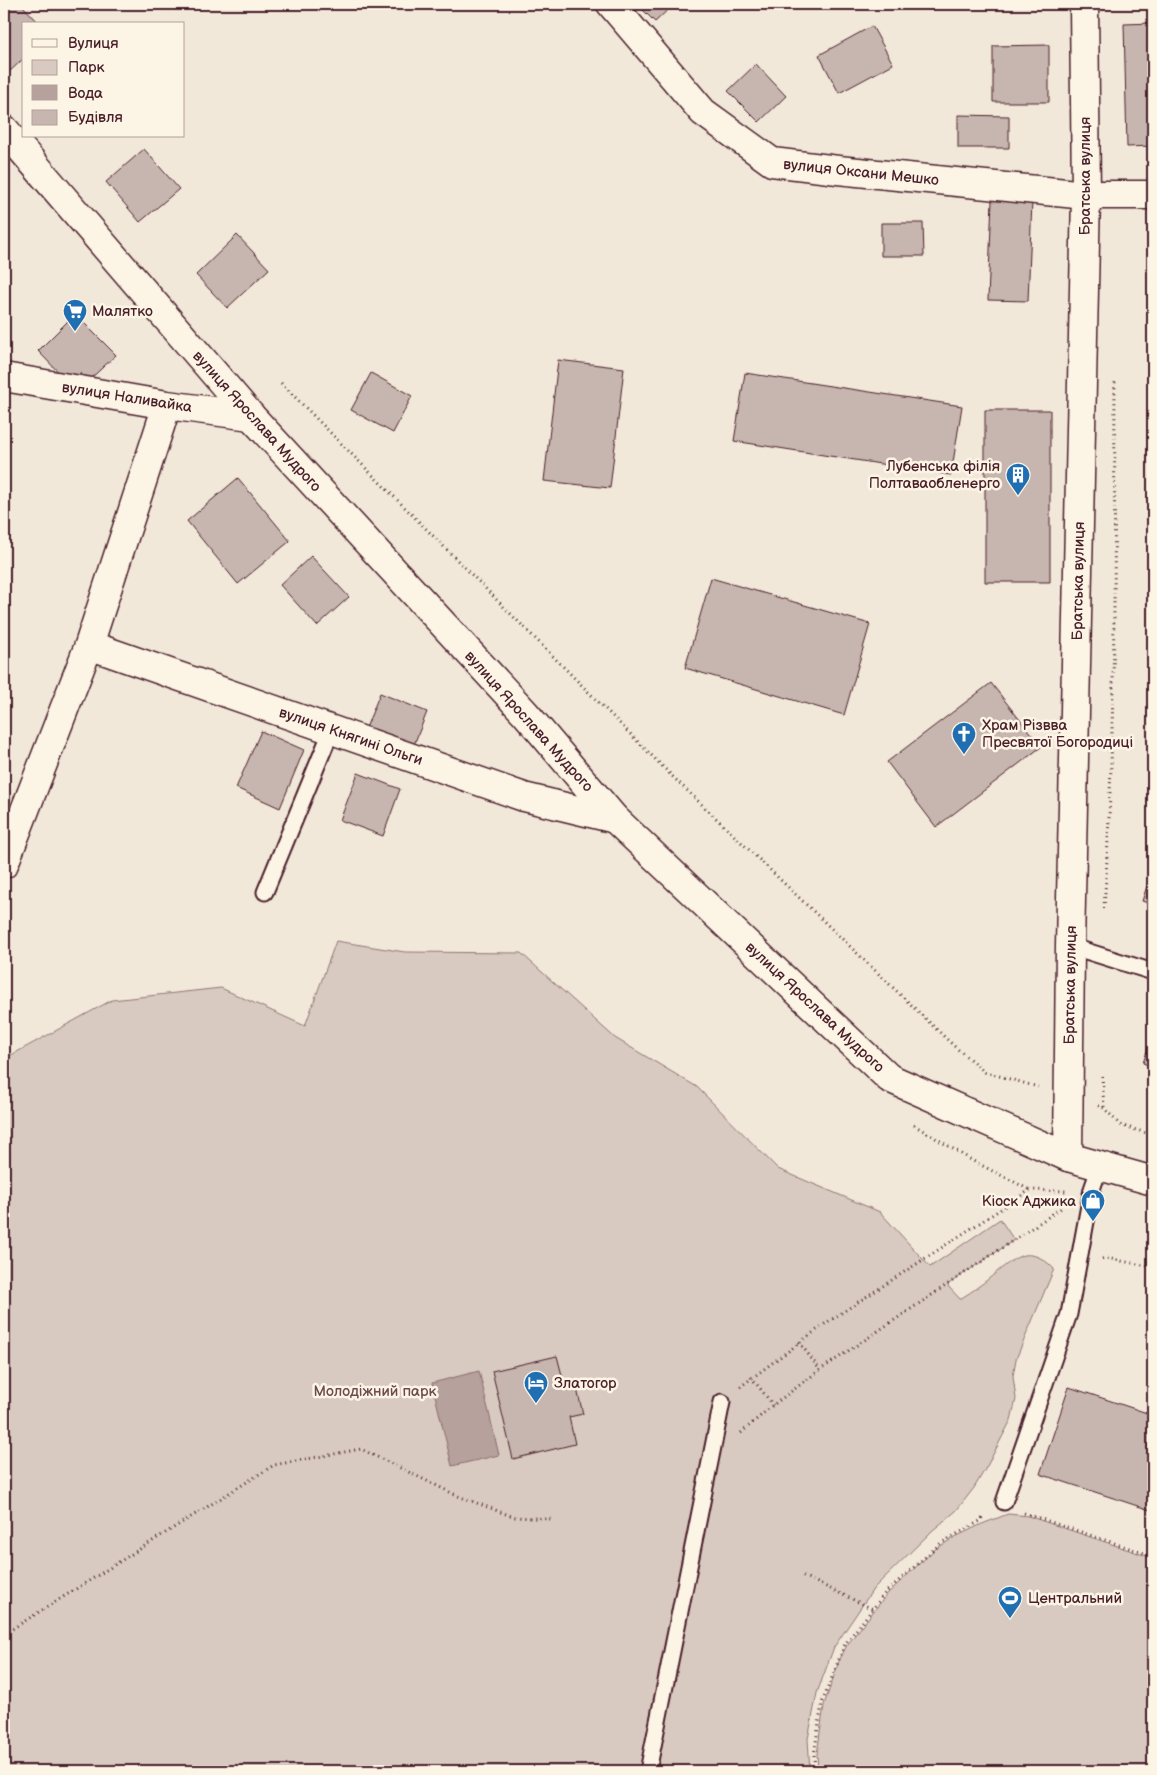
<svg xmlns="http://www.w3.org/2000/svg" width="1157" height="1775" viewBox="0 0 1157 1775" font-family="'Balsamiq Sans',sans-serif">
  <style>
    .green { fill: #d8cac0; stroke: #917476 }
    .water { fill: #b6a19c; stroke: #8b6d6f }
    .building { fill: #c7b6af; stroke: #4a1f2b }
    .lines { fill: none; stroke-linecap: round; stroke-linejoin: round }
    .service-casing { stroke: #4a1f2b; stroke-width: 19 }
    .minor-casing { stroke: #4a1f2b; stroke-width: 31 }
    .tertiary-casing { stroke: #4a1f2b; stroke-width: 31 }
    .secondary-casing { stroke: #4a1f2b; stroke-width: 31 }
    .path { stroke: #4a1f2b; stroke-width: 3; stroke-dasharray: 1 4; stroke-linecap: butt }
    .service { stroke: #fcf5e5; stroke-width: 15 }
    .minor { stroke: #fcf5e5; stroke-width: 28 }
    .tertiary { stroke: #fcf5e5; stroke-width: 28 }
    .secondary { stroke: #fcf5e5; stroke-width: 28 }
    .labels { text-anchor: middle; stroke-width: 5; stroke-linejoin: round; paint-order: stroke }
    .street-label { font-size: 15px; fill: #4a1f2b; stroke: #fcf5e5 }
    .poi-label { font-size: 15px; fill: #4a1f2b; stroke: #fcf5e5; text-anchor: start }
    .park-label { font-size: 15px; fill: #6e4a50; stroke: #fcf5e5 }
  </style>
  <rect width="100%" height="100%" fill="#f1e8da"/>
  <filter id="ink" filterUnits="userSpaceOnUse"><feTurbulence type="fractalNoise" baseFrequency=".02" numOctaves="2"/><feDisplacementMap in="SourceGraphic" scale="10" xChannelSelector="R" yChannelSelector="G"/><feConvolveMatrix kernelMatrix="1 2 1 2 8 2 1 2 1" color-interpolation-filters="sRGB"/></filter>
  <g filter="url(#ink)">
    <path class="green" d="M336,941l69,11 116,1 94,85 82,49 81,82 102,43 50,55 70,-48 14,21 -67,45 13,14c6,-4 13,-8 19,-13 11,-7 33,-29 45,-31 12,-2 23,6 30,14l-38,90 -3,17 3,23 -5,21 -24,46 -13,22 -18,23 -23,19 -59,58 -40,59 -17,46 -9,46 2,32h-806v-712l108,-59 109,-12 84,38z
      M1008,1514l20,2 125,42v213h-335l-1,-17 7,-49 15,-44 8,-16 41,-52 46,-43 21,-13 27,-13z"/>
    <path class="water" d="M479,1371l20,84 -47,11 -20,-83z"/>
    <path class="building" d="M4,4h17l19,20h-16v34l-16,15 -4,-4z
      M637,4h37l-19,18z
      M1153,23v123l-26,1 -3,-123z
      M872,26l21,38 -54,29 -20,-38z
      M1049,45v57h-56v-56z
      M756,64l30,32 -27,26 -31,-31z
      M958,115l51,1v32h-51z
      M144,149l35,40 -39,33 -34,-40z
      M992,200l40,1 -4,100 -40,-1z
      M881,223h42l1,33h-43z
      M237,235l32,34 -42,39 -31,-33z
      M75,314l41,41 -28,26 -7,-8 -11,11 -32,-33z
      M558,360l66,8 -14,120 -66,-7z
      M371,373l41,23 -19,37 -42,-23z
      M745,373l217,33 -11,69 -217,-34z
      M985,410h65v172h-65z
      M238,478l52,63 -52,43 -51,-63z
      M311,556l38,41 -32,29 -37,-41z
      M711,578l159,46 -26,91 -159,-47z
      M991,683l50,64 -105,80 -49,-65z
      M380,693l47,19 -16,40 -47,-19z
      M261,731l43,19 -24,58 -44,-20z
      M358,773l42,16 -17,47 -43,-16z
      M1153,868v37l-11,-4z
      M1153,1034v33l-10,-4z
      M557,1356l7,27 11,-2 8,33 -14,3 6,27 -62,15 -21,-88z
      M1069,1387l84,28v96l-113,-37z"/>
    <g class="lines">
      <defs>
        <path id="service" d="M265,892l67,-163
          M1070,946l83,26
          M1004,1502l65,-188 23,-125 8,-23
          M648,1771l74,-369"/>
        <path id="minor" d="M611,4l92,108 69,50 66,8 248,25h67
          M4,377l163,28 84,11
          M89,645l435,152 91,22
          M4,864l85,-219 78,-240"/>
        <path id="tertiary" d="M1068,1157l2,-211 16,-751 -2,-191"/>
        <path id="secondary" d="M4,129l247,287 275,298 89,105 274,259 179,79 85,24"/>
      </defs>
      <use href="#service" class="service-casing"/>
      <use href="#minor" class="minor-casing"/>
      <use href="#tertiary" class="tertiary-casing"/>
      <use href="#secondary" class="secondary-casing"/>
      <path class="path" d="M281,383l391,393 282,270 31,26 53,15
        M1104,908c12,-176 10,-353 11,-529
        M1102,1076l2,31
        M1098,1106l6,2 16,17 33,10
        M914,1125l59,36 57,29
        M1102,1259l4,-1 47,9
        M799,1342l21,28
        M751,1377l22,28
        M740,1387l86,-64 204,-133 38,1
        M741,1433l32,-28 47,-35 243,-163
        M1024,1513l129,43
        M803,1576l70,33
        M4,1634l270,-169 87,-16 97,47 56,21 37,2
        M815,1771l-1,-16 8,-52 23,-59 41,-52 55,-49 41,-23 1,-5"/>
      <use href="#service" class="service"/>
      <use href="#minor" class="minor"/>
      <use href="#tertiary" class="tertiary"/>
      <use href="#secondary" class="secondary"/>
    </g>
  </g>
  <defs>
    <symbol id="supermarket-pin" viewBox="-11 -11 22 30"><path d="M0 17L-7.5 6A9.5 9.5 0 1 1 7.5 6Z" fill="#1f6fb2" stroke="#fcf5e5"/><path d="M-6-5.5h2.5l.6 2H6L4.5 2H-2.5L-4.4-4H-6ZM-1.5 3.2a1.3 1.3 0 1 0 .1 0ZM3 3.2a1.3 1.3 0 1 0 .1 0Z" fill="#fff"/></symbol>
    <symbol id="building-pin" viewBox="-11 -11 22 30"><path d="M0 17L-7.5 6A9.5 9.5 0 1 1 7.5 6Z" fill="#1f6fb2" stroke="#fcf5e5"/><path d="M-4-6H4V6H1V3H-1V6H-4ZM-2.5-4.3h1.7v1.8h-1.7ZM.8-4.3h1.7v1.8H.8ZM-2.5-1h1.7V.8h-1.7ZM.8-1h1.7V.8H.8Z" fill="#fff"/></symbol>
    <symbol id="church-pin" viewBox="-11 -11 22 30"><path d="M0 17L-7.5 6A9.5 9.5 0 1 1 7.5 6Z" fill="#1f6fb2" stroke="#fcf5e5"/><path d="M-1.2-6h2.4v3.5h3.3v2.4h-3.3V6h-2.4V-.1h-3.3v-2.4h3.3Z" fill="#fff"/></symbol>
    <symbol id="shop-pin" viewBox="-11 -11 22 30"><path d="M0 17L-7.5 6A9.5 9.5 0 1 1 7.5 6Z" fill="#1f6fb2" stroke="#fcf5e5"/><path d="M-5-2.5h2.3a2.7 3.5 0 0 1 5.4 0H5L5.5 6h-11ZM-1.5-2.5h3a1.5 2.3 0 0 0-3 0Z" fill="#fff"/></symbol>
    <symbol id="hotel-pin" viewBox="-11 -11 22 30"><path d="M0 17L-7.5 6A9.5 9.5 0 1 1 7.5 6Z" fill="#1f6fb2" stroke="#fcf5e5"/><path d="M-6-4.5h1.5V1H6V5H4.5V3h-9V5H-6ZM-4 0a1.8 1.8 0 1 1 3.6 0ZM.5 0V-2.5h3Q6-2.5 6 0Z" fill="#fff"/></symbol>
    <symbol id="stadium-pin" viewBox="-11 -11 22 30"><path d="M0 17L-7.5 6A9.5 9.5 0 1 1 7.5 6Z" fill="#1f6fb2" stroke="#fcf5e5"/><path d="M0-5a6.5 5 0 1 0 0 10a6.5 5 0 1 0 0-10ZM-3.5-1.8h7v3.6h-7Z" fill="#fff"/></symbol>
  </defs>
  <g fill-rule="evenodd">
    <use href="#supermarket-pin" x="61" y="297" width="28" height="38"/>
    <use href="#building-pin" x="1004" y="461" width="28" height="38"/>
    <use href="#church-pin" x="950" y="720" width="28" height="38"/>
    <use href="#shop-pin" x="1079" y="1187" width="28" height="38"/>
    <use href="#hotel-pin" x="522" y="1369" width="28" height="38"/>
    <use href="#stadium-pin" x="996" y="1584" width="28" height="38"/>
  </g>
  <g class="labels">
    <g class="street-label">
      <text transform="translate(861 172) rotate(6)" y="5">вулиця Оксани Мешко</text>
      <text transform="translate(1085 176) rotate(-90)" y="5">Братська вулиця</text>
      <text transform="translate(127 397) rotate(9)" y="5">вулиця Наливайка</text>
      <text transform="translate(257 421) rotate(48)" y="5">вулиця Ярослава Мудрого</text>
      <text transform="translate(1078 581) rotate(-89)" y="5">Братська вулиця</text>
      <text transform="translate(529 721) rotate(48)" y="5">вулиця Ярослава Мудрого</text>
      <text transform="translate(351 736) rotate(19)" y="5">вулиця Княгині Ольги</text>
      <text transform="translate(1070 985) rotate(-89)" y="5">Братська вулиця</text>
      <text transform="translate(815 1007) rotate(43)" y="5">вулиця Ярослава Мудрого</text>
    </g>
    <g class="poi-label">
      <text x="92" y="316">Малятко</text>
      <text x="1000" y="471" text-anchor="end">Лубенська філія<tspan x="1000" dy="17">Полтаваобленерго</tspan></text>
      <text x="982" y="730">Храм Різвва<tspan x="982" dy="17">Пресвятої Богородиці</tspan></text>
      <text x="1076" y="1206" text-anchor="end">Кіоск Аджика</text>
      <text x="554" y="1388">Златогор</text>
      <text x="1028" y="1603">Центральний</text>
    </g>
    <g class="park-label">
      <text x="375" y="1396">Молодіжний парк</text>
    </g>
  </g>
  <rect width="1157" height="1775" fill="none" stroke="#fcf5e5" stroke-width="20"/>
  <rect x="10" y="10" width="1137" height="1755" fill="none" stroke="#4a1f2b" stroke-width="2" filter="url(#ink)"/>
  <rect x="22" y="22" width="162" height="115" fill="#fcf5e5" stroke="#b59f9b"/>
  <rect x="32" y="39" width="25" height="8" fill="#fcf5e5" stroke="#b59f9b"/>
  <text x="68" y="48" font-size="15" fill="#4a1f2b">Вулиця</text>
  <rect x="32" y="60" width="25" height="15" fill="#d8cac0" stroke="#b59f9b"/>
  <text x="68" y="72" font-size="15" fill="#4a1f2b">Парк</text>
  <rect x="32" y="85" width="25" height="15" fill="#b6a19c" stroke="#b59f9b"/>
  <text x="68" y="98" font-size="15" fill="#4a1f2b">Вода</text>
  <rect x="32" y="110" width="25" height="15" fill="#c7b6af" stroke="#b59f9b"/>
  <text x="68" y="122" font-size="15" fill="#4a1f2b">Будівля</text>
</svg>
